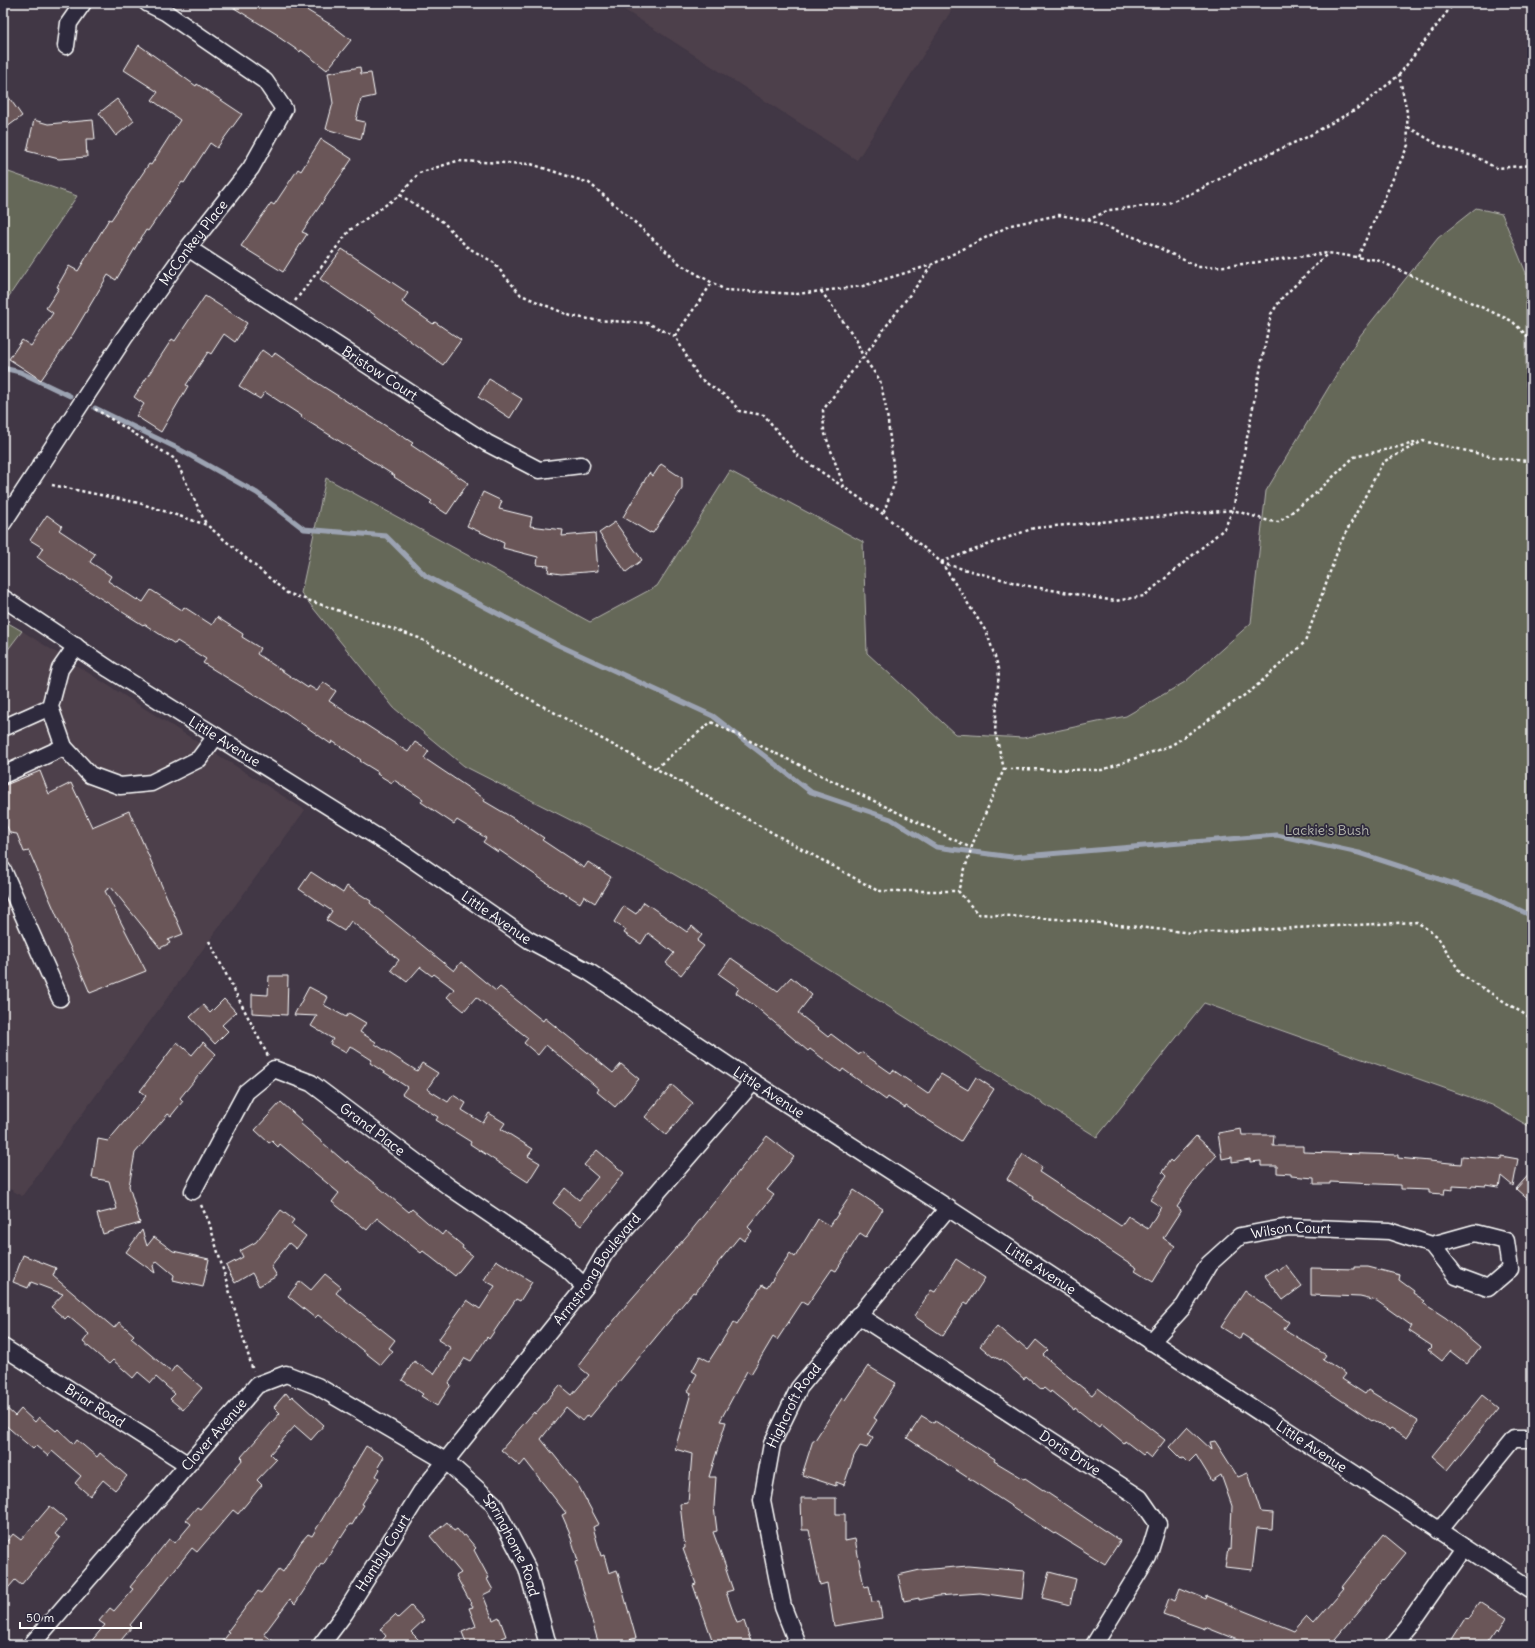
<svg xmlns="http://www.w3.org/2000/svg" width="1535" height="1648" viewBox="0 0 1535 1648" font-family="Delius,sans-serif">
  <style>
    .built { fill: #4e404b }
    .green { fill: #656759; stroke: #b2b3ac }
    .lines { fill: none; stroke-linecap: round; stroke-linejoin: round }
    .stream { stroke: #9ca3b2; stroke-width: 5 }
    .building { fill: #6b5659; stroke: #fff }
    .minor-casing { stroke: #fff; stroke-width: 19 }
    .path { stroke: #fff; stroke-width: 2.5; stroke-dasharray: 3 3; stroke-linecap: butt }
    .minor { stroke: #2f2a3d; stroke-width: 16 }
    .labels { text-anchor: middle; stroke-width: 3.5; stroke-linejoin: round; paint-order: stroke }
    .street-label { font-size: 14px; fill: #fff; stroke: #2f2a3d }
    .park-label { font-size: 14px; fill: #b2b3ac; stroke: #2f2a3d }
  </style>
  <rect width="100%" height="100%" fill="#413745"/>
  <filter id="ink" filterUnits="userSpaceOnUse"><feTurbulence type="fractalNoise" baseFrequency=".025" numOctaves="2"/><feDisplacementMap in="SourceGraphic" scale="8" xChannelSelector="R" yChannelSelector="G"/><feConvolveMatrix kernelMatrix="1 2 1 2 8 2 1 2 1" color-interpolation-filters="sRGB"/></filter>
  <g filter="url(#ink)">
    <path class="built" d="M614,3h342l-99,157z
      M22,631l283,179 -283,386 -19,-11v-529z"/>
    <path class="green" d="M3,170l74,26 -74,109z
      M1476,208l26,6 24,59v112l6,32v711l-40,-23 -288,-102 -107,134 -392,-245 -58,-33 -183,-93 -70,-58 -93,-115 25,-115 264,144 67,-36 73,-115 133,71 4,111 88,81 68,4 103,-22 59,-34 66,-59 15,-132 93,-154 79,-99z
      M3,620l19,11 -19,25z"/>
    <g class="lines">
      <path class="stream" d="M3,368l17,4 50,24
        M95,408l82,40 80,45 47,36 82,7 40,40 130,68 157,72 98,76 80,27 45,28 76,10 265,-22 82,18 129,42 44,21"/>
    </g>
    <path class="building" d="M226,3h69l38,23 18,14 -24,30 -26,-20 -1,2 -23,-16 1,-1z
      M139,45l57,41 1,-2 45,30 -25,34 -7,-5 -26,40 -2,-1 -34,49 -2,-1 -30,50 -8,-5 -35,59 -32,46 -32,-21 13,-19 9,6 22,-33 -7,-5 13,-20 -2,-1 12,-21 9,5 31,-52 2,1 38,-56 2,1 29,-45 -28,-20 6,-8 -34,-22z
      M360,67l1,7 10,-1 4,23 -14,3 -5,21 9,2 -4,17 -35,-10 7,-26 -5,-30z
      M3,89l19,27 -19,14z
      M117,99l17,22 -18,15 -17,-23z
      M34,120l14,4 45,-4 2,19h-9l1,18 -28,2 -32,-8z
      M321,139l31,20 -50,73 5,2 -24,38 -42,-26 30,-43 3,2 24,-36 3,2z
      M342,249l66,44 -6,9 31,22 2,-2 26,18 -18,25 -75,-55 -1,1 -47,-32z
      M205,296l42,27 -12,19 -11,-8 -13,20 -3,-2 -22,33 2,1 -27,46 -25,-16 8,-12 -10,-7 38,-58 3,2z
      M262,350l10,7 3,-4 44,31 94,59 -2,2 57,38 -21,31 -17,-11 2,-2 -38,-24 1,-1 -94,-59 1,-1 -37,-24 -5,7 -21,-13z
      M489,379l33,20 -12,19 -32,-21z
      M661,464l21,14v11l-29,44 -3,-1v1l-27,-16 26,-44 4,3z
      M483,492l19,9 -3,8 33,8 -2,9 33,4 -1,6 33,-3 3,38 -37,3 -13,-2 1,-6 -12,-1 1,-8 -35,-9 1,-5 -37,-17z
      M47,515l15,11 -3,4 36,24 -5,8 21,14 -3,5 29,19 1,-1 5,3 8,-12 31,20 2,-3 28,18 5,-8 26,17 -1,3 18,11 -3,6 51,34 1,-2 8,5 6,-9 13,9 -7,10 79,51 7,-10 14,9 -5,7 61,41 -1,2 39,23 21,14 -2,2 42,28 4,-6 23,15 -16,26 -11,-7 -4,7 -19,-12 -1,1 -61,-42 -1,2 -15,-10 3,-4 -29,-18 -3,4 -33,-22 2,-3 -29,-19 -2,3 -15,-9 1,-2 -18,-11 1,-1 -29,-19 -1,3 -49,-34 -1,1 -78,-48 3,-4 -29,-18 -2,3 -31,-20 -1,1 -94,-59 -12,-9 6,-9 -13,-8z
      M615,522l27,38 -16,12 -27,-39z
      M40,771l9,23 22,-11 21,44 37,-16 54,123 -15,6 2,3 -10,5 -49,-61 -6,4 41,80 -56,22 -61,-142 -5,1 -7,-18 -7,-1 -7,-15v-32z
      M311,872l32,21 4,-7 24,15 -1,2 84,68 7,-9 35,29 4,-4 43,34 2,-3 68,55 8,-9 18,15 -24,28 -18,-15 2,-3 -53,-44 -8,10 -14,-12 4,-5 -52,-41 -12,14 -17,-14 7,-8 -20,-15 -2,2 -12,-9 -13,15 -16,-12 8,-10 -48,-39 -7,10 -18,-11 6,-9 -33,-22z
      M644,902l43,30 5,-6 10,9 -5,6 7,5 -23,29 -15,-12 8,-10 -26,-20 -7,11 -17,-11 2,-3 -12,-8 10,-16 12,8z
      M731,958l47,33 13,-14 21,18 -14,18 30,24 3,-3 28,21 2,-3 30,21 2,-3 35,24 13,-20 27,16 8,-13 18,12 -33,52 -55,-35 -1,2 -17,-11 -2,3 -43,-31 -2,3 -31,-23 -2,2 -53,-45 -19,-13 3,-5 -20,-14z
      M269,976h19l-1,39 -35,-2v-19l16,1z
      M309,987l19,10 -4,8 22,12 3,-4 17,10 -6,9 16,10 -1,2 42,27 5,-8 16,10 -11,16 21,13 5,-7 13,8 -4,7 21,13 6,-10 16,10 -4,6 32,20 -5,7 12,7 -12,19 -58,-38 1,-2 -35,-22 2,-3 -36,-23 5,-7 -37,-24 2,-3 -22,-14 -4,7 -16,-9 3,-5 -22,-13 6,-10 -23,-1z
      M224,999l12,13 -14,13 6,6 -13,13 -25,-27 13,-12 7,8z
      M177,1042l15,13 11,-13 13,12 -36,44 3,3 -12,15 -3,-2 -33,39 -6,33 11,37 -37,11 -6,-20 20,-5 -8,-28 -17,-3 6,-39 10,2 38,-45 -6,-5z
      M672,1085l21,18 -27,32 -21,-18z
      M281,1102l21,19 -2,2 46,40 1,-2 62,51 3,-3 30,26 3,-4 18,15 -1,2 10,7 -17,21 -32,-25 -2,2 -44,-35 -10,12 -35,-28 7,-9 -59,-49 -2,3 -6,-6 -3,2 -14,-13z
      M1241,1129l1,6h32l-1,11h30v6l95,3v3l63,6 1,-8 39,3v-3l17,3 -5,27 -12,-10 -2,11 -13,-2v1l-14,-1 -1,2 -18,-1v4l-8,-1 -1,5 -15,-1v-3l-28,-1v-4l-71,-3v2h-16v-6l-23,-2v-2l-14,-1v-7h-16v-5l-11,1v-3l-18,3v-5l-10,2 -4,-26z
      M767,1136l27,21 -27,33 7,5 -26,32 4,4 -8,10 -5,-4 -22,27 1,1 -23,28 -2,-1 -103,125 -3,-2 -5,6 -16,-14 -25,32 37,46 21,39 -6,3 8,29 3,-1 5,18 8,-3 19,68 -25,7h-12l-24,-83 3,-1 -9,-30 -7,-16 4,-2 -41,-53 -5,6 -19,-16 33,-38 1,2 25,-29 12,10 17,-20 -11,-9 49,-62 64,-73z
      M1196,1136l21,19 -20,22 -17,23 1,1 -4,6 4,3 -18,28 12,8 -22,36 -18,-11 2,-3 -104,-69 1,-2 -27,-18 16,-25 19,13 -3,5 82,54 7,-10 20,13 13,-22 -11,-7 16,-24 -4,-4 8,-12 2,2z
      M597,1150l27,23 -43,53 -28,-23 12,-15 14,12 19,-23 -14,-12z
      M1532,1171v32l-16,-14z
      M854,1190l29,19 -17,28 -6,-4 -24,38 -4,-2 -25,36 -5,-3 -25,38 -4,-3 -22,37 -4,-3 -27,50 6,1 -17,55h7l-2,30 3,24 -4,1 13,35h-1l8,23 -7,2 11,31 7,-2 8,24h-38l-21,-60 3,-1 -13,-35 2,-1 -5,-44 8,-1 4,-49 -17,-5 16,-56 -3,-2 9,-17 -5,-3 8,-15 9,5 25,-39 3,2 25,-39 5,3 23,-35 5,4 23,-38 12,7z
      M281,1210l13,10 -3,4 15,12 -10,13 -7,-6 -18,23 6,10 -18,10 -7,-13 -17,10 -9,-17 17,-9 -3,-6 16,-9z
      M142,1230l5,16 7,-9 19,14 36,8 -6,28 -30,-7 1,-5 -17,-14 -4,5 2,7 -29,-21z
      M23,1255l33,13 -3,8 61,52 5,-6 15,13 -3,3 40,34 5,-7 26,23 -19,22 -13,-11 5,-5 -19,-17 -5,6 -13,-11 -5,6 -20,-18 -4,4 -26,-22 6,-8 -21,-18 -3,3 -14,-12 12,-13 -32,-12 -3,6 -15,-6z
      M956,1259l29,19 -17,26 -3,-2 -22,34 -29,-20 17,-26 4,2z
      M496,1260l36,22 -12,19 -4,-2 -27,40 -2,-2 -16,24 -6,-3 -16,25 2,2 -14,21 -16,-10 2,-2 -21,-14 12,-19 20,13 17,-26 -13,-8 29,-40 13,9 15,-23 -11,-6z
      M1286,1265l16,21 -19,14 -18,-24 12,-8 2,3z
      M1355,1267h13l32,8 -1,5 15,11 -1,2 12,8 -2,2 23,15 34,29 -13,17 -17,-13 -8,10 -14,-11 4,-4 -23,-15 3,-5 -35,-25 -17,-4 -49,-2v-27l44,1z
      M325,1274l16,13 -5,6 59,47 -6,8 4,3 -12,14 -63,-50 -3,3 -27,-22 12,-15 11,9z
      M1245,1291l44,31 -5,7 42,26 -3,4 23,15 -4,5 23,15 3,-4 50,31 -11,17 -16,-10 -2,2 -16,-10 -1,1 -130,-87 -2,5 -19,-12z
      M997,1326l21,18 2,-1 8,7 8,-10 12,10 -5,5 26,22 23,18 6,-7 67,52 -14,18 -6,-5 -2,2 -18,-14 -1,2 -23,-19 -2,3 -24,-19 -1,2 -23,-19 -1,2 -6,-5 -2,2 -16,-14 -2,3 -23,-20 -1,1 -6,-4 -1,1 -13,-11z
      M868,1366l28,17 -22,35 3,2 -9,14 5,3 -6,11 -7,-2 -6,10 -10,29 -8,-3v4l-34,-11 11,-35h2l27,-42 3,2z
      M286,1393l4,5 2,-2 32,29 -13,15 -16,-14 -25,28 6,6 -19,20 5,5 -24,29 -5,-4 -36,42 -5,-4 -62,77 2,2 -15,18h-29l17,-20 -6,-4 11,-13 4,3 19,-22 -3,-2 39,-48 6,4 16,-19 -5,-4 11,-13 3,2 43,-50 -2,-2 39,-44 -6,-6z
      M1482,1395l16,13 -50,62 -16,-14z
      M3,1405l12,11 6,-7 14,13 4,-5 17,14 2,-2 16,15 3,-4 20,17 3,-4 27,23 -12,14 -12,-10 -13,16 -15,-13 6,-7 -29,-25 -4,5 -12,-10 -3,3 -30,-26z
      M922,1416l12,7 1,-2 60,38 -1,2 30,18 1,-1 95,63 -15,23 -50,-31 -1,1 -147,-96z
      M1187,1427l25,23 -2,-8 5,-1 23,36 10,-4 13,39 12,1 -1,16 -15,-1 -5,42 -27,-3 3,-18 2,1 2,-44 -11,-31 -9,6 -16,-26 -8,8 -5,-5 -2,1 -12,-12z
      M366,1446l18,11 -6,10 2,2 -4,7 3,2 -17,26 2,1 -12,20 -2,-1 -9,14 -1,-1 -17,28 -2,-1 -26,40 -5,-5 -26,35 14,11h-58l9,-12 -2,-1 31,-41 3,2 18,-24 4,3 18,-30 7,-8 4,2z
      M801,1498h35v16h9v27l10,-2 9,48 5,-1 3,16 7,-1 3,17 -48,8 -7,-43 -7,2 -11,-55h-7z
      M50,1506l17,14 -12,14 5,4 -39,47 -6,-5 -12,14v-48l10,-12 8,6z
      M447,1522l7,9 3,-2 6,7 2,-1 11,13 -2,2 15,28 -2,1 6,11 -10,5 10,25 6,-3 7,19 -5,2 2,7h-36l-5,-13 14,-6 -7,-18 4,-1 -17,-31 5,-3 -31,-37z
      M1383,1534l23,19 -23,28 -1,-1 -20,27 -32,38h-80l-45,-18v2l-42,-15 6,-16 6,3 5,-13 26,11 1,-3 87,35 12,-14 7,7 31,-36 -2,-1 19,-24 -1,-1z
      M968,1566l57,5 -3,28 -42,-6 -43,3 -18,4v-2l-15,3 -6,-26 22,-5z
      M1049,1572l27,7 -6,26 -28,-7z
      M1480,1602l25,16 -8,14 -2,-2 -10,15h-37l18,-28 2,2z
      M411,1606l13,14 -13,12 13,13h-46l8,-9 -6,-7 15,-14 3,3z"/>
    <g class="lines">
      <defs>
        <g id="minor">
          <path d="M66,46l3,-23 14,-20"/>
          <path id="s1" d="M188,248l299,195 52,27 42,-5"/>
          <path id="s2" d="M3,523l121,-185 64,-90 63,-80 33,-59 -19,-28 -100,-69 -18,-9"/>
          <path id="s3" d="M3,598l106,71 297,186 123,85 60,32 164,110 195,126 584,383"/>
          <path d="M76,646l-16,23 -10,38 14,40 26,28 30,11 31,-3 48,-24 17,-23"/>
          <path d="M3,728l47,-21"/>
          <path d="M3,775l61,-28"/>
          <path d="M3,870l57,128"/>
          <path id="s4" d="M193,1191l53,-99 28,-23 37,14 137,103 109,74 28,27"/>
          <path id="s5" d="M858,1315l282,183 18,26 -10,33 -54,88"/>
          <path id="s6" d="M1151,1342l33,-36 25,-42 31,-28 49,-9 100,4 43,14 24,31 32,12 22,-19 -4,-28 -31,-8 -43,12"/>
          <path id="s7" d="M3,1347l184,117"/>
          <path d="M1439,1531l75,-92h18"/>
          <path id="s8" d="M31,1645l226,-260 29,-11 31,12 130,76 46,41 34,65 21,77"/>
          <path id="s9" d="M321,1645l24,-32 76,-121 164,-205 20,-34 148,-171"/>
          <path id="s10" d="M798,1645l-15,-38 -21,-107 10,-56 27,-56 149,-180"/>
          <path d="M1393,1645l15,-18 56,-80"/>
        </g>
      </defs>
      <use href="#minor" class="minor-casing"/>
      <path class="path" d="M1408,127l32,19 36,11 20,11 36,-3
        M400,195l43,27 24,25 26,15 28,33 50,21 23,4 53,3 28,13 24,42 31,21 9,12 25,4 34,41 85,58 58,48 46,71 12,36 -4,63 9,37 -31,74 -15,48 20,23 95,6 119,13 225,-11 20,14 25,39 70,44
        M1088,220l59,22 51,25 29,-1 101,-13 49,7 135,61 20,20
        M1358,257l50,-112 -1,-33 -8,-37
        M821,291l35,48 7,18 17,23 7,33 8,69 -12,32
        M295,301l55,-71 50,-35 19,-22 38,-12 74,3 58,19 39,33 53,49 44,25 72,4 66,-8 68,-21 80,-40 48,-10 29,5 21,-10 57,-6 33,-14 50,-27 58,-26 56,-32 36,-30 55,-72
        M675,336l37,-53
        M95,409l80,50 31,65
        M1527,461l5,7
        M52,485l87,18 68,22 80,68 132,45 459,253h80
        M844,487l-20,-56 -1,-21 110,-146
        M941,562l93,-34 199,-18 38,-196 11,-16 46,-45
        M941,563l82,22 92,16 29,-5 80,-67 9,-19 36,11 10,1 36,-28 39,-37 65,-15
        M656,768l55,-46 260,126
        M1004,769l98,1 70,-25 80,-55 53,-48 35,-98 43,-82 40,-21 75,17 29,3 5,-6
        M209,941l59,115
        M201,1205l8,17 44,149"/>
      <use href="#minor" class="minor"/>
    </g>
  </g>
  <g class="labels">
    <g class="street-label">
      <text dy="5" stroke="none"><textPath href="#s2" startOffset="339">McConkey Place</textPath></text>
      <text dy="5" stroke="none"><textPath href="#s1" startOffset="229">Bristow Court</textPath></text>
      <text dy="5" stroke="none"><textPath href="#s3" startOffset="264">Little Avenue</textPath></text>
      <text dy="5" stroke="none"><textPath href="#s3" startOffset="588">Little Avenue</textPath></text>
      <text dy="5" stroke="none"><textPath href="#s3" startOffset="912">Little Avenue</textPath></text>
      <text dy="5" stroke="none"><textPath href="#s4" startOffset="265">Grand Place</textPath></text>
      <text dy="5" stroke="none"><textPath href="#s6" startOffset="191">Wilson Court</textPath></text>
      <text dy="5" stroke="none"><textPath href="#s9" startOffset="467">Armstrong Boulevard</textPath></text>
      <text dy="5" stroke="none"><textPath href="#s3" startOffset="1236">Little Avenue</textPath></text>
      <text dy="5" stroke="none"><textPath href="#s7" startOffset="109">Briar Road</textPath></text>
      <text dy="5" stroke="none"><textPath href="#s10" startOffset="251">Highcroft Road</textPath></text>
      <text dy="5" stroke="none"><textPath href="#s8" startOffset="279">Clover Avenue</textPath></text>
      <text dy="5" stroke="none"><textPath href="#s3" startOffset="1560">Little Avenue</textPath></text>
      <text dy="5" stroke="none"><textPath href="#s5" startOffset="253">Doris Drive</textPath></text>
      <text dy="5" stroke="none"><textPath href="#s8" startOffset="667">Springhome Road</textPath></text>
      <text dy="5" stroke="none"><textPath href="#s9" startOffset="111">Hambly Court</textPath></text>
    </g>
    <g class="park-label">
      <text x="1327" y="835">Lackie's Bush</text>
    </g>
  </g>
  <rect width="1535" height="1648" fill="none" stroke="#2f2a3d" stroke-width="16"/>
  <rect x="8" y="8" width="1519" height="1632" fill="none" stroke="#fff" stroke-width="1.5" filter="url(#ink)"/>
  <path d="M20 1622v6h121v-6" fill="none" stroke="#ffffff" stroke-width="2"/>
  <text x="26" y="1622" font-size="12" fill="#ffffff" stroke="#2f2a3d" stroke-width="3" paint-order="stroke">50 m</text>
</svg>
